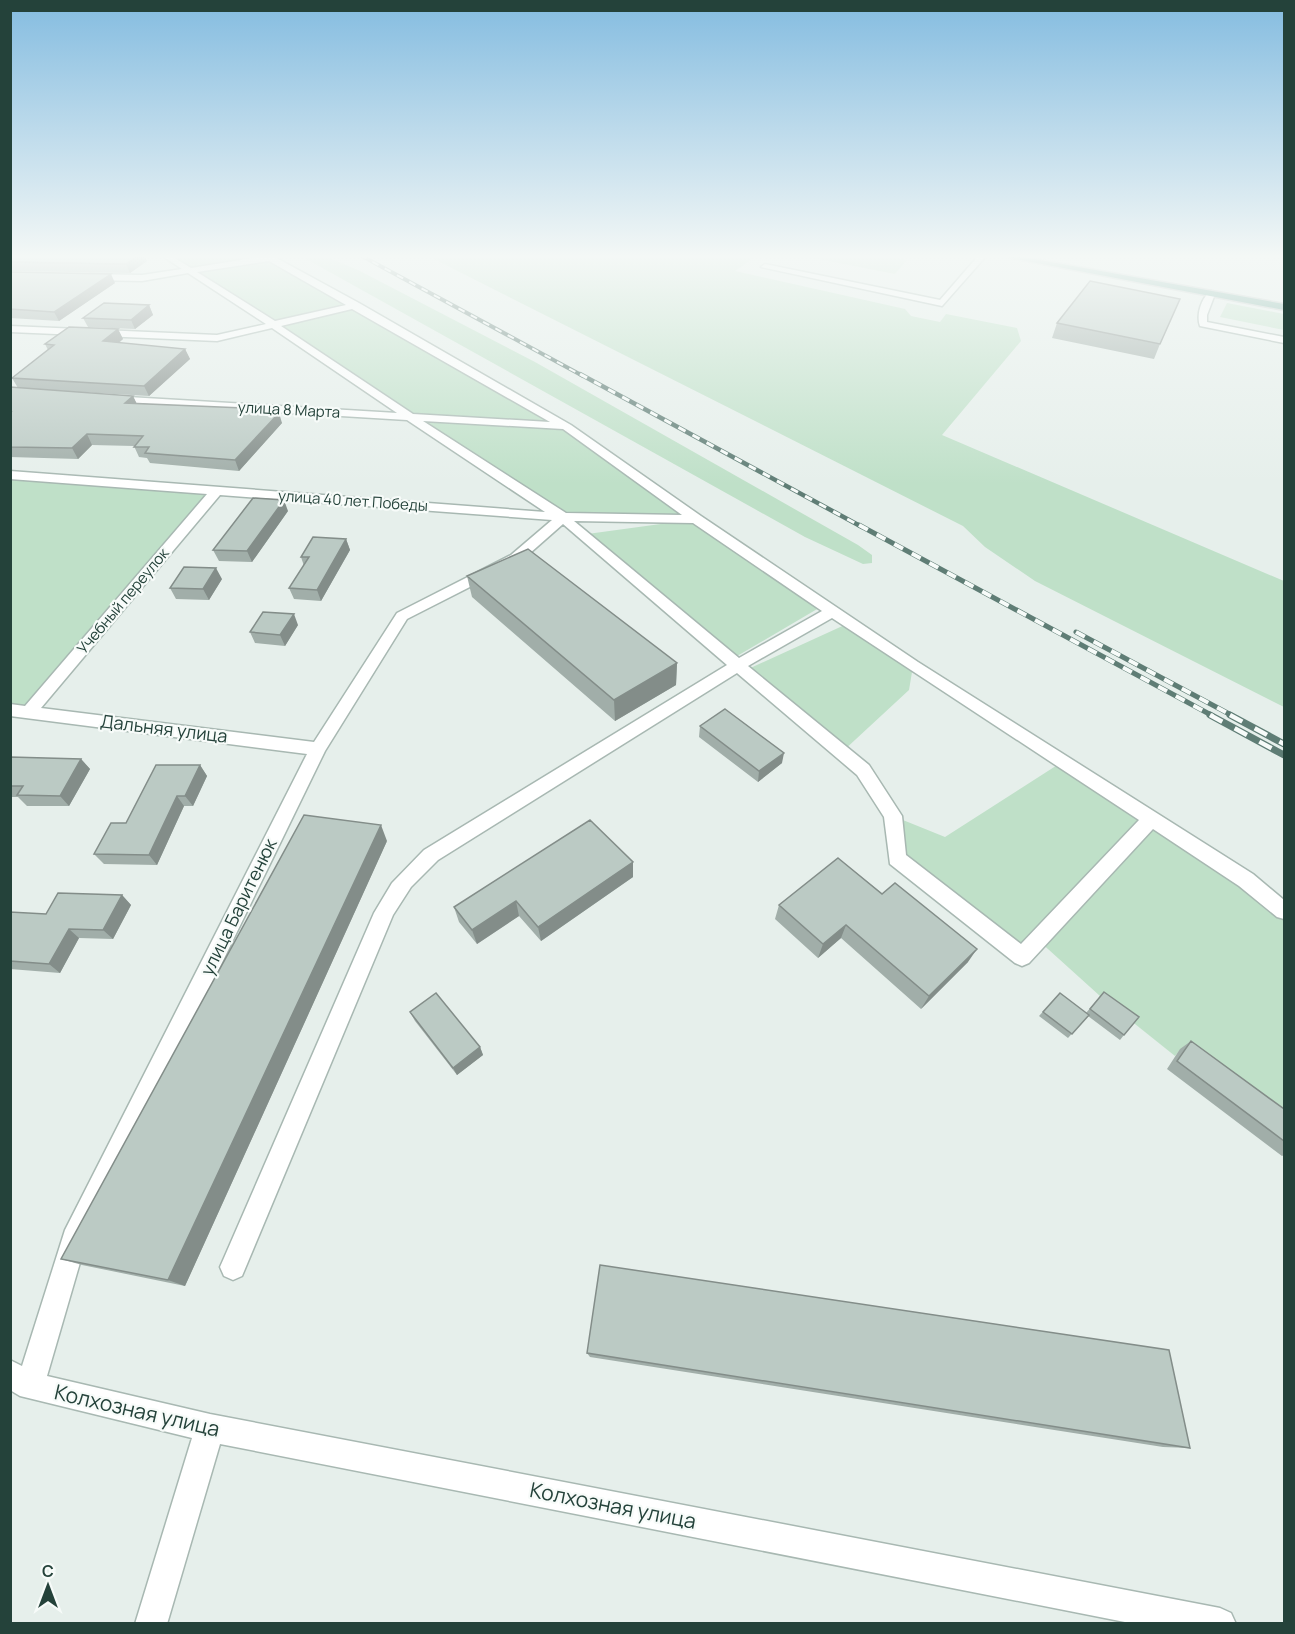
<svg xmlns="http://www.w3.org/2000/svg" width="1295" height="1634" viewBox="0 0 1295 1634" font-family="Manrope,sans-serif">
  <style>
    .green { fill: #bfe0c8 }
    .lines { fill: none; stroke-linecap: round; stroke-linejoin: round }
    .minor-casing { stroke: #a8b8b2; stroke-width: 3 }
    .major-casing { stroke: #c2cac8; stroke-width: 3 }
    .minor { fill: #fff; fill-rule: evenodd }
    .major { fill: #6aa596; fill-rule: evenodd }
    .rail-far3-casing { stroke: #5f7d75; stroke-width: 4 }
    .rail-far2-casing { stroke: #5f7d75; stroke-width: 4.5 }
    .rail-far1-casing { stroke: #5f7d75; stroke-width: 5 }
    .rail-casing { stroke: #5f7d75; stroke-width: 7 }
    .rail-far3 { stroke: #f7fbf9; stroke-width: 2; stroke-dasharray: 7; stroke-linecap: butt }
    .rail-far2 { stroke: #f7fbf9; stroke-width: 3; stroke-dasharray: 8; stroke-linecap: butt }
    .rail-far1 { stroke: #f7fbf9; stroke-width: 4; stroke-dasharray: 10; stroke-linecap: butt }
    .rail { stroke: #f7fbf9; stroke-width: 4.5; stroke-dasharray: 14; stroke-linecap: butt }
    .wall { fill: #a1aea9 }
    .shaded-wall { fill: #838d89 }
    .building { fill: #bbcac4; stroke: #838d89; stroke-width: 1.5 }
    .labels { text-anchor: middle; stroke-width: 4.5; stroke-linejoin: round; paint-order: stroke }
    .far-street-label { font-size: 15px; fill: #24423a; stroke: #f7fbf9 }
    .street-label { font-size: 18px; fill: #24423a; stroke: #f7fbf9 }
    .near-street-label { font-size: 21px; fill: #24423a; stroke: #f7fbf9 }
  </style>
  <rect width="100%" height="100%" fill="#e6efeb"/>
  <path class="green" d="M165,255h100l5,3 297,169 257,178 -92,54 -152,-124 110,-15 -127,-3z
    M299,255h23l36,15 177,92 323,183 14,10v8l-9,1 -58,-27z
    M426,255h332l-23,16 170,38 6,7 29,6 6,-8 71,14 4,13 -79,94 342,146v126l-249,-126 -50,-34 -22,-21z
    M798,255h83l26,5 -12,14z
    M1227,303l57,11v16l-64,-13z
    M11,475l205,16 -187,221 -18,-2z
    M849,623l64,43 -4,24 -67,62 -96,-82z
    M1062,762l184,118 38,31v215l-104,-76 -5,6 -75,-60 -62,-56 -16,17 -125,-98 -4,-43 52,21z"/>
  <g class="lines">
    <defs>
      <path id="minor" d="M161,255h9l21,13 80,-13 88,48 212,122 130,91 217,146 335,212 31,26v19l-7,-2 -38,-31 -86,-57 -124,134 -7,3 -7,-3 -125,-99 -6,-47 -27,-42 -120,-102 -299,187 -27,27 -18,28 -151,361 -9,4 -9,-4 -4,-9 4,-9 150,-345 18,-30 32,-33 303,-185 -164,-141 -42,37 -114,58 -82,132 -239,491 -39,134 163,38 1010,194 11,5 5,11h-101l-915,-180 -53,180h-32l57,-186 -172,-42 -10,-6v-30l12,6 43,-136 242,-476 -297,-38v-12l15,2 182,-212 -197,-15v-8l535,41 -138,-92 -296,-18 -5,-3 5,-3 286,17 -125,-85 -55,13 -207,-9v-6l207,9 49,-11 -78,-51 -46,8 -52,-1 -4,-3 4,-3 52,1 40,-6zM269,261l77,44 -71,16 -78,-49zM352,309l198,113 -137,-8 -132,-88zM423,421l140,8 119,86 -116,-2zM220,495l332,25 -41,35 -114,58 -83,129 -273,-34zM574,521l119,2 129,88 -83,47zM832,618l307,202 -118,124 -115,-89 -4,-39 -33,-51 -121,-99z
        M979,255h8l-45,51 -181,-39 4,-3 175,36z
        M1211,291l4,3 -8,21v7l77,15v6l-84,-17c-4,-11 1,-28 11,-35z"/>
      <path id="major" d="M995,255h17l272,49v6z"/>
    </defs>
    <use href="#minor" class="minor-casing"/>
    <use href="#major" class="major-casing"/>
    <use href="#minor" class="minor"/>
    <use href="#major" class="major"/>
    <defs>
      <path id="rail-far3" d="M360,255l223,121"/>
      <path id="rail-far2" d="M580,374l282,153"/>
      <path id="rail-far1" d="M859,525l354,191
        M1076,632l157,84"/>
      <path id="rail" d="M1210,715l74,40
        M1230,715l54,29"/>
    </defs>
    <use href="#rail-far3" class="rail-far3-casing"/>
    <use href="#rail-far2" class="rail-far2-casing"/>
    <use href="#rail-far1" class="rail-far1-casing"/>
    <use href="#rail" class="rail-casing"/>
    <use href="#rail-far3" class="rail-far3"/>
    <use href="#rail-far2" class="rail-far2"/>
    <use href="#rail-far1" class="rail-far1"/>
    <use href="#rail" class="rail"/>
  </g>
  <path class="wall" d="M10,255h134l3,6 -17,12 -120,-2z
    M10,272l105,11 -56,38 -49,-3z
    M149,305l4,10 -18,14 -47,-2 -5,-9z
    M1057,323l103,21 -6,15 -102,-21z
    M118,329l5,10 -4,4 66,6 5,10 -41,37 -88,-5 72,5 3,7 134,10 12,10 -43,48 -89,-8 -3,-5 -8,-1 -5,-11 -42,-1 -14,14 -68,-2v-70l8,1 -6,-10 36,-28 -3,-6z
    M288,511l-36,51 -33,-1 -6,-11z
    M346,539l4,11 -29,51 -27,-2 -5,-11 15,-22 -3,-9z
    M467,576l210,87 -1,22 -61,36 -143,-124z
    M222,579l-13,21 -33,-1 -6,-11z
    M298,625l-13,21 -30,-3 -5,-11z
    M700,726l82,37 -24,19 -59,-45z
    M10,757l71,2 9,10 -21,37h-42l-9,-9h-8z
    M200,765l7,11 -14,30h-9l-27,59 -53,-1 -10,-10 32,-31z
    M387,841l-202,445 -103,-21 -21,-6z
    M838,858l130,104 -47,47 -80,-71 -23,20 -43,-39 4,-14z
    M633,862v15l-92,64 -22,-25 -42,28 -18,-22 -5,-15z
    M122,895l9,10 -18,34 -34,-1 -19,35 -50,-4v-57l36,2z
    M1104,992l20,43 -4,5 -32,-24 -20,22 -29,-22 21,-23 26,20z
    M410,1012l70,35 3,8 -26,20 -42,-54z
    M1191,1041l93,68v46l-2,1 -115,-87 13,-20z
    M587,1353l603,95 -27,-1 -573,-90z"/>
  <path class="shaded-wall" d="M139,255h5l3,6 -17,12 -4,-9z
    M111,274l4,9 -56,38 -5,-9z
    M149,305l4,10 -18,14 -4,-9z
    M118,329l5,10 -15,12 -5,-10z
    M185,349l5,10 -41,37 -5,-10z
    M133,396l5,10 -13,-3z
    M279,413l3,10 -43,48 -4,-11z
    M87,434l5,11 -14,14 -6,-11z
    M284,500l4,11 -36,51 -5,-11z
    M346,539l4,11 -29,51 -4,-11z
    M216,568l6,11 -13,21 -6,-11z
    M294,614l4,11 -13,21 -5,-11z
    M677,663l-1,22 -61,36 -1,-21z
    M784,753l-2,10 -24,19 1,-11z
    M81,759l9,10 -21,37 -9,-10z
    M200,765l7,11 -14,30 -8,-10z
    M177,796l7,10 -27,59 -8,-10z
    M381,825l6,16 -202,445 -17,-6z
    M633,862v15l-92,64 -3,-14z
    M122,895l9,10 -18,34 -10,-9z
    M516,901l3,15 -42,28 -5,-14z
    M846,925l-5,13 -23,20 5,-14z
    M69,929l10,9 -19,35 -11,-9z
    M977,949l-9,13 -47,47 8,-13z
    M480,1047l3,8 -26,20 -4,-7z"/>
  <path class="building" d="M10,255h129l-13,9 -116,-2z
    M10,272l101,2 -57,38 -44,-3z
    M1090,281l90,18 -20,45 -103,-21z
    M104,303l45,2 -18,15 -48,-2z
    M69,327l49,2 -15,12 82,8 -41,37 -132,-8 42,-33 -9,-1z
    M10,387l123,9 -8,7 144,6 -4,3 14,1 -44,47 -90,-7 4,-6h-15l9,-11 -56,-2 -15,14 -62,-1v-34l1,-1h-1z
    M253,498l31,2 -37,51 -34,-1z
    M313,537l33,2 -29,51 -28,-2 20,-31h-8z
    M528,549l149,114 -63,37 -147,-124z
    M184,567l32,1 -13,21 -33,-1z
    M263,612l31,2 -14,21 -30,-3z
    M725,709l59,44 -25,18 -59,-45z
    M10,757l71,2 -21,37 -43,-1 6,-9h-13z
    M156,765h44l-15,31h-8l-28,59 -55,-1 17,-31h15z
    M304,815l77,10 -213,455 -107,-21z
    M590,820l43,42 -95,65 -22,-26 -44,29 -18,-23z
    M838,858l44,36 13,-11 82,66 -48,47 -83,-71 -23,19 -44,-39z
    M58,893l64,2 -19,35 -34,-1 -20,35 -39,-3v-49l36,2z
    M1104,992l35,25 -15,18 -34,-26z
    M436,993l44,54 -27,21 -43,-56z
    M1060,993l29,22 -17,19 -29,-22z
    M1191,1041l93,68v32l-107,-80z
    M600,1265l569,85 21,98 -603,-95z"/>
  <linearGradient id="sky" x2="0" y2="1"><stop stop-color="#84bce0"/><stop offset="0.53" stop-color="#f4f8f6"/><stop offset="1" stop-color="#f4f8f6" stop-opacity="0"/></linearGradient>
  <rect width="1295" height="484" fill="url(#sky)"/>
  <g class="labels">
    <g class="far-street-label">
      <text transform="translate(289 410) rotate(3)" y="5">улица 8 Марта</text>
      <text transform="translate(353 501) rotate(4)" y="5">улица 40 лет Победы</text>
      <text transform="translate(123 601) rotate(-50)" y="5">Учебный переулок</text>
    </g>
    <g class="street-label">
      <text transform="translate(164 729) rotate(7)" y="6">Дальняя улица</text>
      <text transform="translate(239 907) rotate(-64)" y="6">улица Баритенюк</text>
    </g>
    <g class="near-street-label">
      <text transform="translate(137 1411) rotate(13)" y="7">Колхозная улица</text>
      <text transform="translate(613 1506) rotate(11)" y="7">Колхозная улица</text>
    </g>
  </g>
  <rect width="1295" height="1634" fill="none" stroke="#24423a" stroke-width="24"/>
  <g transform="translate(48 1586)" stroke="#f7fbf9" stroke-width="4.5" paint-order="stroke">
  <path d="M0-4.5L10 22L0 15L-10 22Z" fill="#24423a"/>
  <text y="-9" font-size="16" font-weight="bold" text-anchor="middle" fill="#24423a">С</text>
  </g>
</svg>
